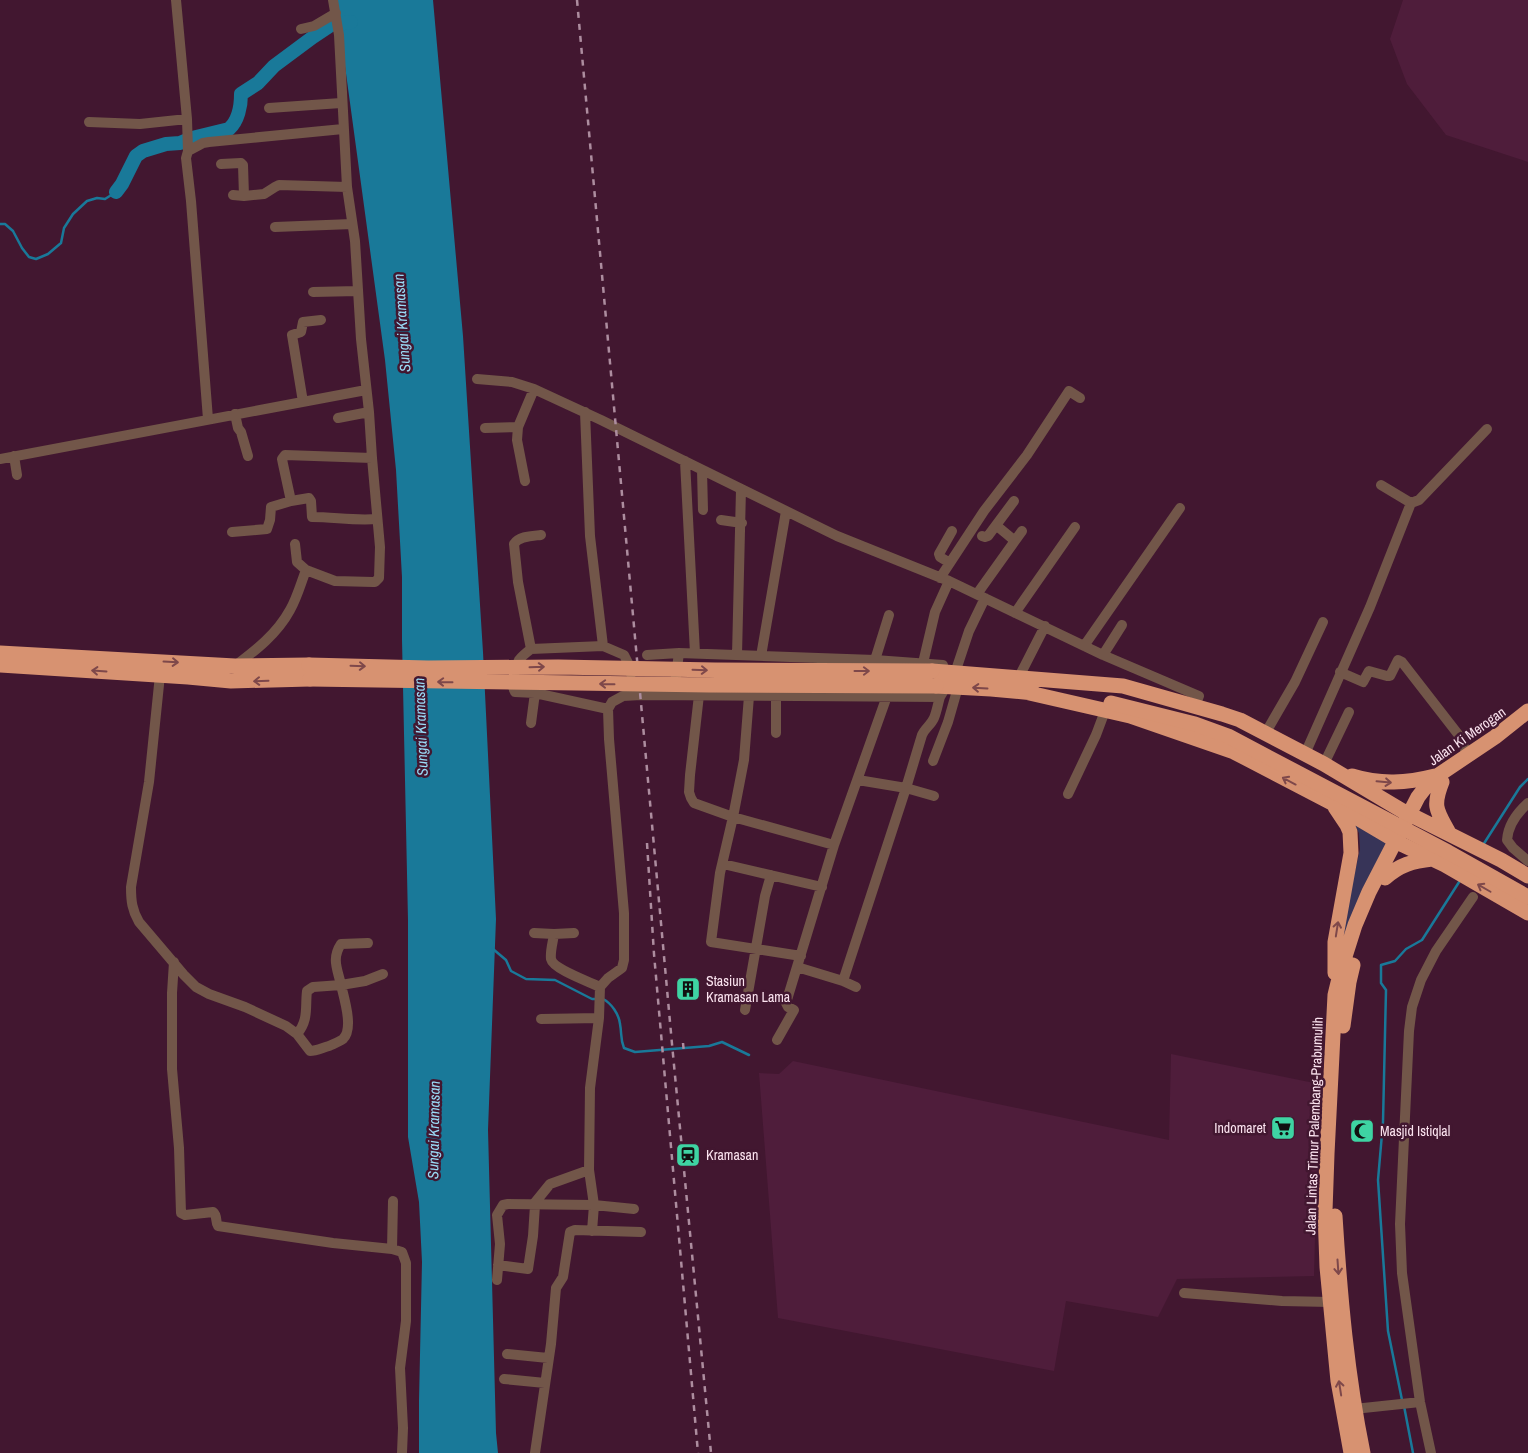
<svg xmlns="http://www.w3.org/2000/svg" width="1528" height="1453" viewBox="0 0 1528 1453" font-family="'Archivo Narrow',sans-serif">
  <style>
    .built { fill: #4f1d3b }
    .green { fill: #373458 }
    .water { fill: #197999 }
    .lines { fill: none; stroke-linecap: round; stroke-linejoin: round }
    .stream { stroke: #197999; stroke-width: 2.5 }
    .river { stroke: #197999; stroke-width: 14 }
    .minor { stroke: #725649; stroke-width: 10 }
    .highway { stroke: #d79271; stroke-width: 15 }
    .rail { stroke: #ad8d9f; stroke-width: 2.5; stroke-dasharray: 6 6; stroke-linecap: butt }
    .highway-bridge { stroke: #d79271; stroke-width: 15 }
    .oneway { stroke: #7e484a }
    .labels { text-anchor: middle; stroke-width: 5; stroke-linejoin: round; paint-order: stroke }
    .street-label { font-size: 14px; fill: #fce4f0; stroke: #421730 }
    .poi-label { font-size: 14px; fill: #fce4f0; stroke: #421730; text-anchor: start }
    .water-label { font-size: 15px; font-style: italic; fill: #9adbf6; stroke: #421730 }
  </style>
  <rect width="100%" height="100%" fill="#421730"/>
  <path class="built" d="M1403,0h125v162l-82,-27 -39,-51 -17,-45z
    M1171,1054l148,30 -5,192 -137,3 -19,38 -92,-16 -12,70 -276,-53 -19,-245 20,1 14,-13 376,79z"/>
  <path class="green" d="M1351,819l38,23 -50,121 4,-38 17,-76 -1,-16z"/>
  <path class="water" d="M336,0h97l30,336 20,316 13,267 -8,211 8,303 2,20h-79v-52l3,-139 -3,-60 -11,-65v-217l-6,-280v-63l-6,-107 -11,-110z"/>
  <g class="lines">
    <path class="stream" d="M0,224h5l8,7 9,17 7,9 7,2 12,-5 13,-11 3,-15 9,-14 14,-13 10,-3 8,1 11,-7
      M1483,845l37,-58 8,-8
      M493,949l13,11 5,11 15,8 29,1 37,19h5
      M603,999c8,4 16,15 17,25 2,10 0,14 4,24l11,4 74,-6 13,-4 27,13
      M1402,1400l-14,-69 -10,-151 5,-58 3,-132 -5,-7v-18l14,-4 11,-12 16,-9 39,-61
      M1404,1406l9,47"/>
    <path class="river" d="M116,192l6,-8 14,-28 7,-5 23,-7 14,-1 12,-5 37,-9c9,-8 12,-23 12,-35l17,-11 16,-17 39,-29 18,-12 20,-3"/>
    <path class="minor" d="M176,0l11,119 1,32 -2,7 5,43 17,218
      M301,29l13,-3 22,-13
      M269,108l72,-5
      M89,122l51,2 47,-5
      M188,151l15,-8 6,-1 134,-13
      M221,164l20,-1 2,2 1,31 20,-2 11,-7 4,-2 68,2
      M233,195l11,1
      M275,227l77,-3
      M313,292l45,-1
      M477,379l35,3 22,7 67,31 236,116 112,45 154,74 96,41 -4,10
      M303,402l-11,-67 9,-3 2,-10 18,-2
      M585,412l5,124 13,110
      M235,414l3,14 3,4 7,24
      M338,418l31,-6
      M485,428l33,-1
      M14,456l3,19
      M0,459l366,-69
      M685,461l10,192
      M702,470l1,40
      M525,481l-8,-41 1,-13 16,-38
      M1381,485l30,18
      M291,501l18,-3 2,3 1,16c22,0 43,4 65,2
      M721,520l21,3
      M997,526l18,15
      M232,532l35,-3 3,-9 1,-13 20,-6 -8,-37 -1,-5 3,-4 87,3
      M541,535c-9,1 -22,1 -27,9l4,38 13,67 72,-3 21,9 4,8 3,11
      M982,536l3,1 3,-1 26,-35
      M295,544l2,18 9,8 29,11 38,1h2l4,-4 1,-31 -8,-89 -3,-46 -8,-73 -6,-98 -8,-54 -8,-152 -6,-35
      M950,563l-10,-6 -1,-3 13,-23
      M940,578l44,-67 43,-56 42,-64 11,7
      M977,594l45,-63
      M1015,613l60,-86
      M1084,646l96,-138
      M531,649c-4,3 -9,7 -12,11 -4,8 -9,24 -4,32l20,1 73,16
      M647,655l32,-2
      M737,655l4,-166
      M1103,655l19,-30
      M761,656l25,-145
      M875,660l14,-45
      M923,663l12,-51 14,-31
      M235,666c21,-16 42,-32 55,-56 7,-12 11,-27 16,-40
      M957,667l12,-36 16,-33
      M1340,672l23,10 6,-11 18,5h3l8,-16 4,2 59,76 3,9 5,8
      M1021,673l24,-47
      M160,675l-11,107 -18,105c0,14 1,23 8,35l45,53 12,12 13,7 36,13 41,19 11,8 13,17c6,0 12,-3 19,-5 4,-2 10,-4 14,-7 11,-10 1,-41 -2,-54l24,-4 18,-7
      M674,691l5,-38 196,7 68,5
      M699,695l-9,80 -1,17 2,6 3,5 39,14 101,28
      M749,696l-5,64 -11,57 -13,56 -9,69 90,14
      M531,723l4,-30
      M776,733v-37
      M1265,734l30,-52 28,-60
      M1305,754l65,-147 41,-104 8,-3 68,-71
      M933,761l15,-39 10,-35
      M1324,764l25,-52
      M858,780l48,8 16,-53c3,-7 9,-10 12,-17 3,-7 4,-15 6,-21
      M1068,794l28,-59 9,-24
      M1528,803c-10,9 -20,22 -21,37l6,8 15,13
      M723,864l99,23
      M534,933l20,1
      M574,933l-20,1c-1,8 -4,17 -3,25 2,10 39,23 49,28
      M174,962l-2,31v76l7,79 2,65 4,2 28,-3c5,4 2,10 5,14l115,17 59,6
      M797,967l46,14
      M856,987l-13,-6 63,-193 28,8
      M745,1010l20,-114 6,-21
      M541,1019l58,-1
      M297,1034c12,-14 8,-27 10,-43l6,-4 28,-2c-3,-15 -10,-26 0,-41l27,-1
      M777,1040l17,-30 -6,-3 -2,-4 48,-158 53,-149
      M589,1170l5,35 -2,26
      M393,1201l-1,48 10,3 4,11v58l-6,47 3,60 -1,25
      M533,1205l17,-21 39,-14 1,-82 9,-70 1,-31 8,-9 14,-10 2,-8v-47l-15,-174 -1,-30 4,-7 11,-6 18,-1 299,2 6,-10
      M498,1265l30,4 5,-33 2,-31
      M497,1280l3,-36 -3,-29 6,-10 5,-1 86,1 40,4
      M1184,1293l98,8 48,1
      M507,1354l41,4
      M504,1379l41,4
      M1354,1409l66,-7
      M535,1453l16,-109 5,-56 7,-11 7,-45 5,-2 66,2
      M1431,1453l-11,-51 -18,-129 -2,-49 9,-193 3,-24 9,-27 15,-29 37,-54"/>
    <path class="highway" d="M0,653l235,13 74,-1
      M0,665l188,12 43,4 79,-2
      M932,671l191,15 99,28 18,6 84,44 77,46 100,50 27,16
      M936,686l55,3 43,4
      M1025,692l105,24 104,36 98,51 71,42 42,20 83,48
      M1352,776c29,9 55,7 83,0
      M1442,782c-10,25 -5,29 7,51
      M1385,878c14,-13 28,-17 47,-19
      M1335,973v-31l16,-89 -1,-21 -3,-7 -12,-18
      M1343,1026l6,-44 4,-17
      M1335,1216c5,80 12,159 28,237
      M1351,1453l-13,-72 -11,-114 -2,-56 2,-57 8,-159 7,-29 13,-41 14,-33 49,-95 10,-13 9,-8 58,-39 33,-26"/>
    <path class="rail" d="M577,0l95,1044 39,409
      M647,843l7,111 44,499
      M683,1043l1,10"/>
    <path class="highway-bridge" d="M309,665l119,3 130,-1 157,3 217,1
      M310,679l399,6 227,1
      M1111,703l84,21 33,12 220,116 80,45"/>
  </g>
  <defs><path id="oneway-shaft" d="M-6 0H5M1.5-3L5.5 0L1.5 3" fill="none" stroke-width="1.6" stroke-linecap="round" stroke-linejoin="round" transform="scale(1.25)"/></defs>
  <g class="oneway">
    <use href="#oneway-shaft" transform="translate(171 662) rotate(3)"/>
    <use href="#oneway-shaft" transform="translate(358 666) rotate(2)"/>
    <use href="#oneway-shaft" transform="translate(537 667) rotate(-2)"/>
    <use href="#oneway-shaft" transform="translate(700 670) rotate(2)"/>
    <use href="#oneway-shaft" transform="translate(99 671) rotate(-176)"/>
    <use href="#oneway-shaft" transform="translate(862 671)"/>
    <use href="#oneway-shaft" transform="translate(261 681) rotate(178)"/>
    <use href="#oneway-shaft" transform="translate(445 682) rotate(-179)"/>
    <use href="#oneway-shaft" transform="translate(607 684) rotate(-179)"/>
    <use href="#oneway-shaft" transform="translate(980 688) rotate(-177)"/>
    <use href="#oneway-shaft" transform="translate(1289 781) rotate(-152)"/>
    <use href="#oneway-shaft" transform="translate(1384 782) rotate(5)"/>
    <use href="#oneway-shaft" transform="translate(1484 888) rotate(-150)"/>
    <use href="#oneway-shaft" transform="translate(1337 929) rotate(-81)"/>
    <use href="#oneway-shaft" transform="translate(1338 1267) rotate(86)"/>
    <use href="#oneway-shaft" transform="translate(1340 1388) rotate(-99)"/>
  </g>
  <defs>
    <symbol id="building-square" viewBox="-11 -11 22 22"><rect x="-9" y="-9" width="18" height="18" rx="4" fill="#3ed4a3" stroke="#421730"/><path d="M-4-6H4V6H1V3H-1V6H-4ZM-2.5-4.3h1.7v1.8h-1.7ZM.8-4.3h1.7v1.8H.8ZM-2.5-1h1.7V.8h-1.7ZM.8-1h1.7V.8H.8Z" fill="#111"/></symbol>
    <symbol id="supermarket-square" viewBox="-11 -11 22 22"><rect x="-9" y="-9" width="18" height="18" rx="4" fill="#3ed4a3" stroke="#421730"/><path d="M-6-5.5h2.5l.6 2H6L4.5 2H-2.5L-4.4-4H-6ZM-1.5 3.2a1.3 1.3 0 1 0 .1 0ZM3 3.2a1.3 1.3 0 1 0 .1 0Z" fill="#111"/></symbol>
    <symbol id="mosque-square" viewBox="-11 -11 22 22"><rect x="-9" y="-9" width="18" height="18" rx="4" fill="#3ed4a3" stroke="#421730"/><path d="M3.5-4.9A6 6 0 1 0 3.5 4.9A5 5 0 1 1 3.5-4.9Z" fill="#111"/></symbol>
    <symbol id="station-square" viewBox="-11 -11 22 22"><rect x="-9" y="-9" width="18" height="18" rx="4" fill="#3ed4a3" stroke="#421730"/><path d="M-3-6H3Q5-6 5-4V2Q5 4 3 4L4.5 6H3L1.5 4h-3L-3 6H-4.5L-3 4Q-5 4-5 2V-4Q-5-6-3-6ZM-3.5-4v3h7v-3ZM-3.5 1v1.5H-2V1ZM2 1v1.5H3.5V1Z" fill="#111"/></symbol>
  </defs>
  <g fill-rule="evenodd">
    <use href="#building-square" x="674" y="975" width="28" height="28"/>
    <use href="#supermarket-square" x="1269" y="1114" width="28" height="28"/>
    <use href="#mosque-square" x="1348" y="1117" width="28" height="28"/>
    <use href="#station-square" x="674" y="1141" width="28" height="28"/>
  </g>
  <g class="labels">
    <g class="street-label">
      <text transform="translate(1467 736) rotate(-35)" y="5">Jalan Ki Merogan</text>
      <text transform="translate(1314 1126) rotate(-88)" y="5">Jalan Lintas Timur Palembang-Prabumulih</text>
    </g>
    <g class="poi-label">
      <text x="706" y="986">Stasiun<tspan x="706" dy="16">Kramasan Lama</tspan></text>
      <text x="1266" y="1133" text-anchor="end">Indomaret</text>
      <text x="1380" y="1136">Masjid Istiqlal</text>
      <text x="706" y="1160">Kramasan</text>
    </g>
    <g class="water-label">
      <text transform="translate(402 323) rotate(-94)" y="5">Sungai Kramasan</text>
      <text transform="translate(421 727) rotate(-92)" y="5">Sungai Kramasan</text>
      <text transform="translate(434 1130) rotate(-89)" y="5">Sungai Kramasan</text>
    </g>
  </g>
</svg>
